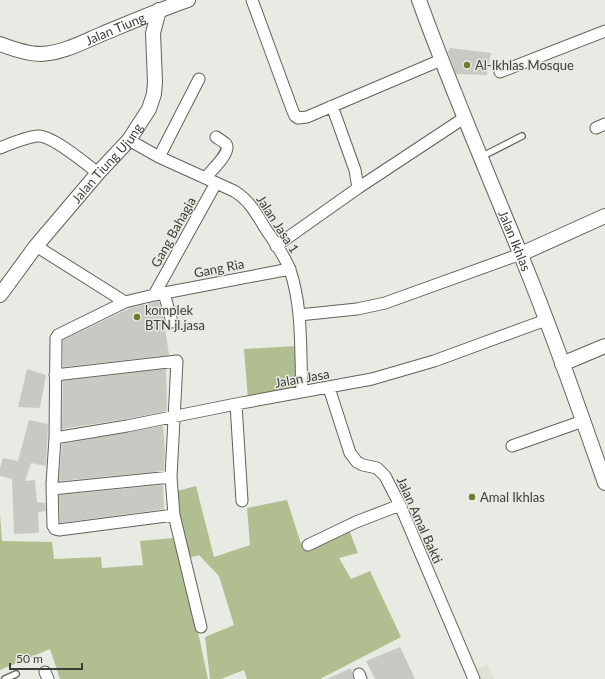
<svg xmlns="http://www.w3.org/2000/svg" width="605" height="679" viewBox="0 0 605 679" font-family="Lato,sans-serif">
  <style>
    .built { fill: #dde2d3 }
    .forest { fill: #b1be8f }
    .building { fill: #c7c9c2 }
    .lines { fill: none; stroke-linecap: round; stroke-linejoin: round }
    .service-casing { stroke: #60625b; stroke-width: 8 }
    .minor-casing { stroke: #60625b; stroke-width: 13 }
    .tertiary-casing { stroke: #60625b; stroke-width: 16 }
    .service { stroke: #fff; stroke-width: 5.5 }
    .minor { stroke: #fff; stroke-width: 11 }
    .tertiary { stroke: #fff; stroke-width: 14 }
    .poi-dot { fill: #6c7e2d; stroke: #e8ebe3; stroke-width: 1.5 }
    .labels { text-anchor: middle; stroke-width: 3; stroke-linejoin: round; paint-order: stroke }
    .street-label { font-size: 13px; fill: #3c3d39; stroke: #e8ebe3 }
    .poi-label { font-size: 13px; fill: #3c3d39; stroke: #e8ebe3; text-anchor: start }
  </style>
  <rect width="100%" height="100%" fill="#e8ebe3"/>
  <path class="built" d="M488,665l6,14h-16l-4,-9z"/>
  <path class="forest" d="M295,346l1,39 -3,4 -45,10 -4,-50z
    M196,486l18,71 36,-12 -3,-37 40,-8 16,50 46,-20 9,23 -19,5 12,21 19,-8 31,66 -81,42h-73l-3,-9 -23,9h-11l-5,-42 29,-12 -15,-49 -20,-21 -11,3 -10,-39 -1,-28z
    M0,514l2,27 50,1 2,17 47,-2 1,11 41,-3 -3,-24 33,-3 25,94 10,47h-148l-10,-30 -50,21z"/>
  <path class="building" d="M450,48l41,5 -4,22 -31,-1 -8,-22z
    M159,301l5,19 5,35 -106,12v-27l67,-32z
    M27,369l19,6 -6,33 -22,-1z
    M166,369l1,42 -41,8 -64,10 1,-48z
    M29,420l19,4 -2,42 -15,-3 -6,18 10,-1 2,22 8,1 1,8 -8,1 1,21 -25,1 -2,-55 -12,-3v-8l3,-10 15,3z
    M163,426l2,26 -1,19 -105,10 3,-37z
    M163,485l1,24 -104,14 -1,-28z
    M400,647l15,32h-40l-9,-18z
    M351,668l2,11h-26z"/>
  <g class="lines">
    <defs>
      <path id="service" d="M481,157l41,-21
        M5,679l11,-5"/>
      <path id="minor" d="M252,0l40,109 3,7 3,2 9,-1 134,-57
        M500,72l105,-41
        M332,106l23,64 3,18
        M596,128l9,-4
        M129,140l30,17 75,34c15,9 22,22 31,37 8,12 20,28 25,42 13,38 10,82 12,122
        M0,148c12,-5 26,-11 38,-12 14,-1 48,28 60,37
        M159,157l40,-78
        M205,178c5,-6 27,-26 21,-34 -2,-2 -7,-5 -10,-7
        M36,246l89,56
        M276,246l82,-58 106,-70
        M164,293l8,29
        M154,295l62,-112
        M299,315l58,-6 28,-6 136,-49
        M55,375l122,-14 -6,116 3,38 27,112
        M329,388l21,65 7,9 6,3 14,3 8,8 15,29 74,174
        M236,404l6,97
        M55,438l72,-12 109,-22 136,-25 62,-18 112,-41
        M512,446l71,-25
        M52,489l119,-12
        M174,515l-115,15 -4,-1 -2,-3 -1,-42 3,-46 1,-100 2,-3 67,-33 29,-7 136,-26
        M308,545l48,-23 44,-17
        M45,672l3,7
        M359,674l2,5"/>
      <g id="tertiary">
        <path id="s1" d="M419,0c31,86 67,169 101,253 31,75 58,153 85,230"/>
        <path id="s2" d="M0,44c13,5 27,10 41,10 22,-1 42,-12 61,-20 29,-12 57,-24 86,-34"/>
        <path d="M521,254l84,-38"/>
        <path id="s3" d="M0,295l36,-49 62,-73 31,-33 20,-31 5,-15 1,-12 -2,-49 6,-23"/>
        <path d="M562,364l43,-18"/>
      </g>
    </defs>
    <use href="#service" class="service-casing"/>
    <use href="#minor" class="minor-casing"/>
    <use href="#tertiary" class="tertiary-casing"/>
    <use href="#service" class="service"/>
    <use href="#minor" class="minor"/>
    <use href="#tertiary" class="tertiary"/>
  </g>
  <g class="poi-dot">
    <circle cx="467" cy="65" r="4"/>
    <circle cx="137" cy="317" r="4"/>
    <circle cx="472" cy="497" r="4"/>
  </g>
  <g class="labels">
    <g class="street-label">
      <text dy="5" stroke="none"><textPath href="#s2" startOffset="121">Jalan Tiung</textPath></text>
      <text dy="5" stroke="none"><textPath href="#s3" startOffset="170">Jalan Tiung Ujung</textPath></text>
      <text transform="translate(278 224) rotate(57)" y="5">Jalan Jasa 1</text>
      <text transform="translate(173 232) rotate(-61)" y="5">Gang Bahagia</text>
      <text dy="5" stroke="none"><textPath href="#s1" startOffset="259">Jalan Ikhlas</textPath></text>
      <text transform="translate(219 268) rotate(-11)" y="5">Gang Ria</text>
      <text transform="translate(302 378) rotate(-10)" y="5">Jalan Jasa</text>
      <text transform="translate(420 520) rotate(66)" y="5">Jalan Amal Bakti</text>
    </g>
    <g class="poi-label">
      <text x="475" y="70">Al-Ikhlas Mosque</text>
      <text x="145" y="315">komplek<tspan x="145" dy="15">BTN jl.jasa</tspan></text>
      <text x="480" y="502">Amal Ikhlas</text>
    </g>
  </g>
  <path d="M10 663v6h72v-6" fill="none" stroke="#3c3d39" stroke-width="2"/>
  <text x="16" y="663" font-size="12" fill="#3c3d39" stroke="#e8ebe3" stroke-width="3" paint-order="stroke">50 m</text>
</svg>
